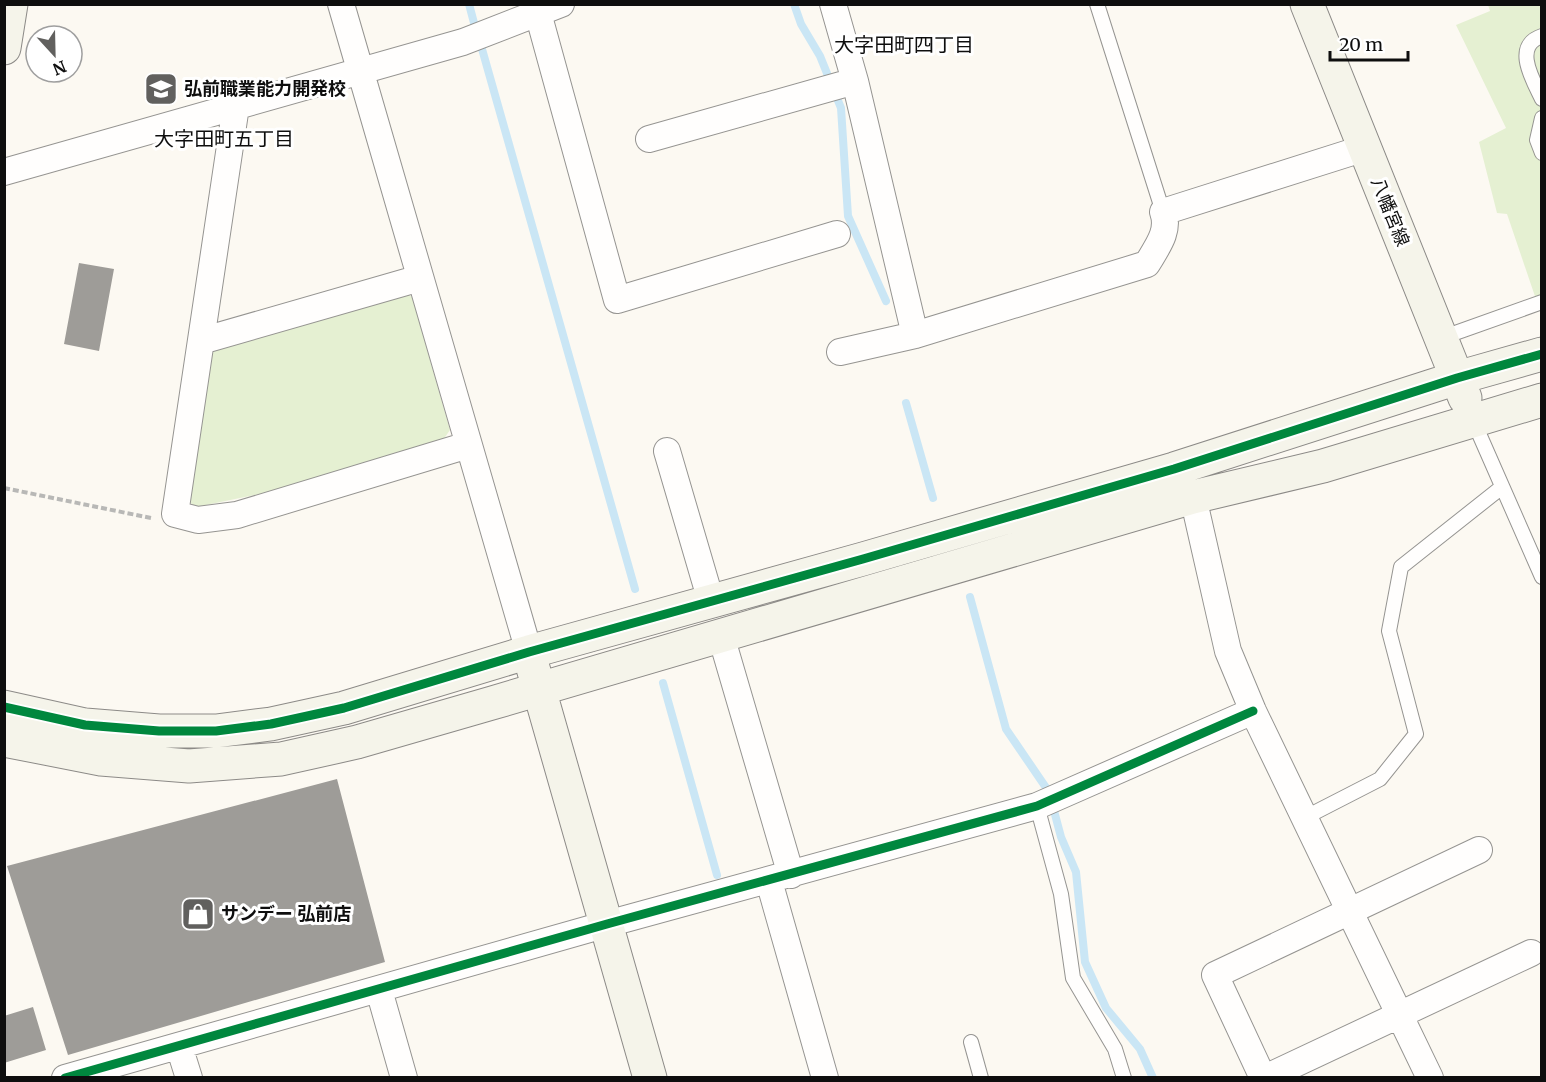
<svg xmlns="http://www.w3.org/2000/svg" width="1546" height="1082" viewBox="0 0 1546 1082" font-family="Merriweather,'Noto Sans JP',serif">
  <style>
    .green { fill: #e5f0d2 }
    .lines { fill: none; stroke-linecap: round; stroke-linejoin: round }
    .stream { stroke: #cae6f5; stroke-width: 8 }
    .building { fill: #9e9c98 }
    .lane-casing { stroke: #959491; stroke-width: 16 }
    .street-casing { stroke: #959491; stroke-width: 28 }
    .secondary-casing { stroke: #8c8a87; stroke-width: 35 }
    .path { stroke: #b8b8b6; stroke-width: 4; stroke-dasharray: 6 3; stroke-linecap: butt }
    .lane { stroke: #fffefd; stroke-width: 14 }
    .street { stroke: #fffefd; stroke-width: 26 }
    .secondary { stroke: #f5f4ea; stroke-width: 33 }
    .cycleway-casing { stroke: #fff; stroke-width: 13 }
    .cycleway { stroke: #00873e; stroke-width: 9 }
    .labels { text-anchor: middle; stroke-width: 6; stroke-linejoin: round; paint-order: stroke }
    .poi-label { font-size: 18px; font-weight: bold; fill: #0e0e0e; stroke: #fff; text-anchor: start }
    .street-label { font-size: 18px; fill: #0e0e0e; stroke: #fff }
    .neighbourhood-label { font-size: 20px; fill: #0e0e0e; stroke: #fff }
  </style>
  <rect width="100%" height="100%" fill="#fcf9f2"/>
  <path class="green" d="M1488,5h53v309l-34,-100 -10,-1 -18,-71 27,-14 -50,-103 34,-14z
    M401,290l11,7 38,133 -9,13 -142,43 -103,21 -8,-6 21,-145 11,-11z"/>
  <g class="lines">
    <path class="stream" d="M469,4l5,19
      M794,4l7,20 19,32 21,52 7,108 38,85
      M482,49l153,540
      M906,403l27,95
      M970,597l36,132 43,63 12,45 15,35 9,90 21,46 34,41 13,29
      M663,683l54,192"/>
  </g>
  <path class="building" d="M79,263l35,6 -15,82 -35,-7z
    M337,779l48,183 -317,93 -61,-189z
    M33,1007l13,43 -42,13v-47z"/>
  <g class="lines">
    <defs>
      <path id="lane" d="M1097,4l66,208
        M1542,36c-30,10 -9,44 0,63
        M1542,118l-5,22 5,13
        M1441,338l101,-36
        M1473,420l69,157
        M1037,806l24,88 12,84 42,71 9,29
        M1304,818l76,-39 36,-45 -27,-103 12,-64 101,-80
        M971,1042l10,36"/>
      <path id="street" d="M341,4l188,648
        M833,4l22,77 60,254
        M538,13l79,287 220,-66
        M236,106l-61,408 23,6 39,-5 231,-70
        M649,139l206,-58
        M4,172l459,-130 98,-38
        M201,341l219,-63
        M840,352l75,-17 232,-71c10,-17 23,-33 16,-52l202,-64
        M667,451l44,150
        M1193,497l35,154 25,60 177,367
        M721,636l70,239
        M769,881l56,197
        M379,990l25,88
        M179,1046l10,32
        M65,1078l542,-154 430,-118 216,-95
        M1263,1078l-48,-103 264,-125
        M1265,1078l266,-125"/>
      <path id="secondary" d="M1307,4l158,394
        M4,48l7,-44
        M533,668l117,410
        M4,707l81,18 74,6h57l55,-7 73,-16 185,-56 334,-93 311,-90 283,-91 85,-24
        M4,740l97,19 88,7 92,-7 76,-17 135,-39 701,-206 130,-31 219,-66"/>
    </defs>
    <use href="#lane" class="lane-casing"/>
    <use href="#street" class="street-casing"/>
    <use href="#secondary" class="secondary-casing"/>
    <path class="path" d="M4,488l147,30"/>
    <use href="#lane" class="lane"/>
    <use href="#street" class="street"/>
    <use href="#secondary" class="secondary"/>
    <defs>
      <path id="cycleway" d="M4,707l81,18 74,6h57l55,-7 73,-16 185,-56 334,-93 311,-90 283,-91 85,-24
        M65,1078l542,-154 430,-118 216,-95"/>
    </defs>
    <use href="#cycleway" class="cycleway-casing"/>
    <use href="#cycleway" class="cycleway"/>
  </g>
  <defs>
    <symbol id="school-square" viewBox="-11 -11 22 22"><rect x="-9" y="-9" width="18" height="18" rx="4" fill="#61605e" stroke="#fff"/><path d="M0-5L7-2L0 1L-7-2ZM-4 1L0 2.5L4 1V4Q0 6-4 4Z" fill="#fff"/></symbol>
    <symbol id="shop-square" viewBox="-11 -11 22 22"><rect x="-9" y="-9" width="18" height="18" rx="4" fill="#61605e" stroke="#fff"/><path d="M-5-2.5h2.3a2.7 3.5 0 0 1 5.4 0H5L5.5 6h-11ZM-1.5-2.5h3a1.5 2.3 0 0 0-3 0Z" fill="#fff"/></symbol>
  </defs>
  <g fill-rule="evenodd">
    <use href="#school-square" x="142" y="70" width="38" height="38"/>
    <use href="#shop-square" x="179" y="895" width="38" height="38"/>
  </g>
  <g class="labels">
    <g class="poi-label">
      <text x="184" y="95">弘前職業能力開発校</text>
      <text x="221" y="920">サンデー 弘前店</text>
    </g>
    <g class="street-label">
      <text transform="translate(1390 212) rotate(68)" y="6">八幡宮線</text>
    </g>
    <g class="neighbourhood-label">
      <text x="904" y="52">大字田町四丁目</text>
      <text x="224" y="146">大字田町五丁目</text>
    </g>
  </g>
  <rect width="1546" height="1082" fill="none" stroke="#0e0e0e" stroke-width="12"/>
  <g transform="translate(54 54) rotate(158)"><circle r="28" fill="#ffffff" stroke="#9f9f9f" stroke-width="1.5"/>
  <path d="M0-4.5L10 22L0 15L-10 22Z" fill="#61605e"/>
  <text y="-9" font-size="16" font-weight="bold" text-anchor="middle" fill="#0e0e0e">N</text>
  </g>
  <path d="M1330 51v9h78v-9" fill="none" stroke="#0e0e0e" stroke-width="3"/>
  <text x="1339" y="51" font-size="18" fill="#0e0e0e" stroke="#ffffff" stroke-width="4.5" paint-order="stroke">20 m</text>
</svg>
